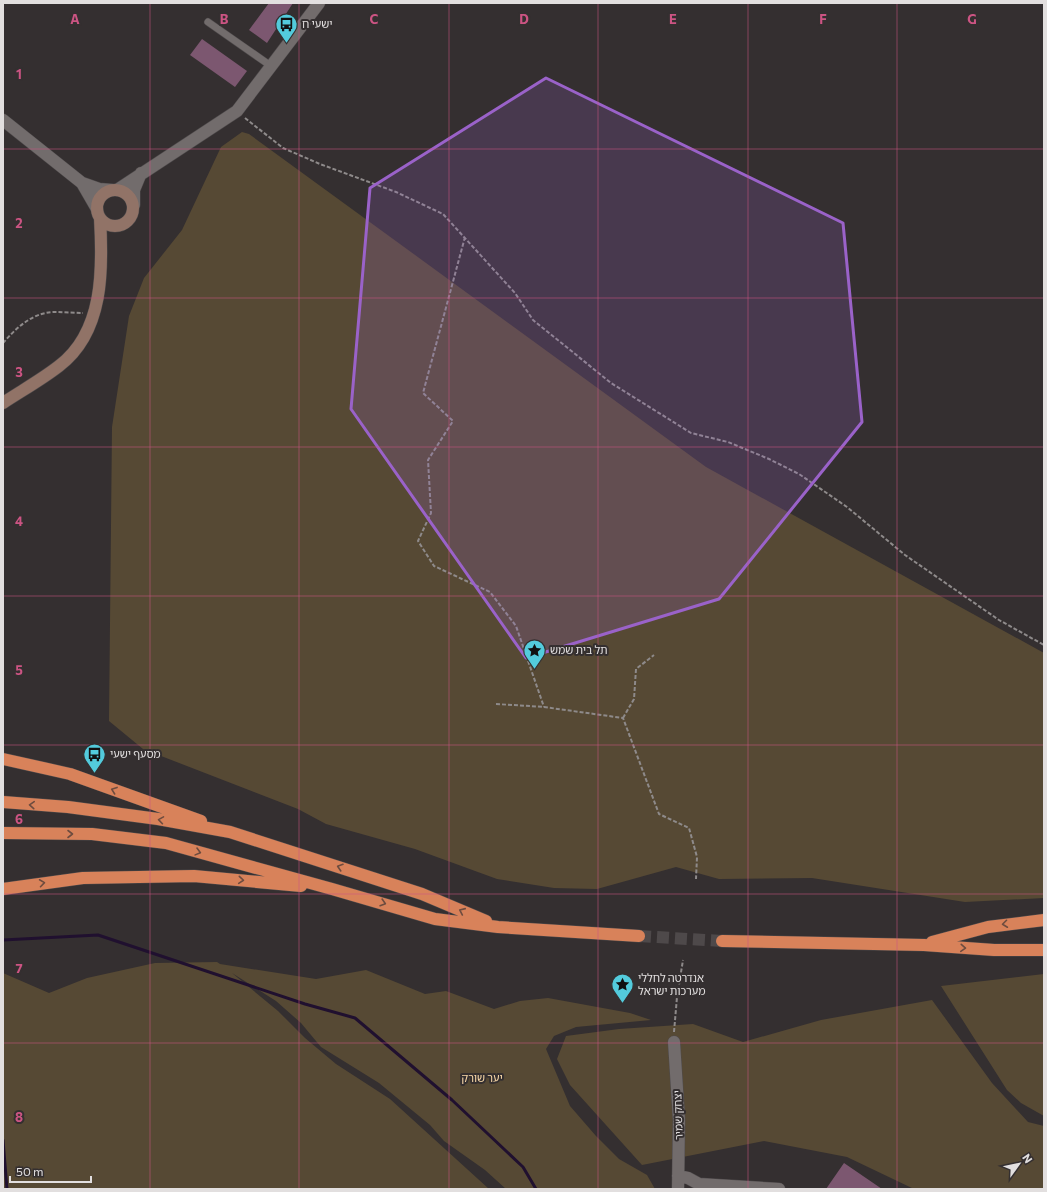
<svg xmlns="http://www.w3.org/2000/svg" width="1047" height="1192" viewBox="0 0 1047 1192" font-family="Commissioner,'Noto Sans Hebrew',sans-serif">
  <style>
    .green { fill: #564934 }
    .lines { fill: none; stroke-linecap: round; stroke-linejoin: round }
    .stream { stroke: #20102f; stroke-width: 3 }
    .building { fill: #7c5770 }
    .highway-tunnel { stroke: #4e494a; stroke-width: 12; stroke-dasharray: 12 6; stroke-linecap: butt }
    .lane-casing { stroke: #4f4b4c; stroke-width: 8 }
    .street-casing { stroke: #4f4b4c; stroke-width: 13 }
    .secondary-casing { stroke: #4f4b4c; stroke-width: 13 }
    .highway-casing { stroke: #4f4b4c; stroke-width: 13 }
    .path { stroke: #8e8a8a; stroke-width: 2; stroke-dasharray: 4 2; stroke-linecap: butt }
    .lane { stroke: #726c6c; stroke-width: 7 }
    .street { stroke: #726c6c; stroke-width: 12 }
    .secondary { stroke: #917367; stroke-width: 12 }
    .highway { stroke: #d8825a; stroke-width: 12 }
    .oneway { stroke: #6d4c3f }
    .marked { fill: #9a62c9; fill-opacity: 0.2; stroke: #9a62c9; stroke-width: 3; stroke-linejoin: round }
    .grid { fill: none; stroke: #cc5483; stroke-width: 1; stroke-opacity: 0.55 }
    .labels { text-anchor: middle; stroke-width: 4; stroke-linejoin: round; paint-order: stroke }
    .poi-label { font-size: 11px; fill: #e2dfdf; stroke: #342f30; text-anchor: start }
    .park-label { font-size: 11px; fill: #fad9a8; stroke: #342f30 }
    .street-label { font-size: 11px; fill: #e2dfdf; stroke: #342f30 }
    .grid-label { font-size: 13px; text-anchor: middle; font-weight: bold; fill: #cc5483; stroke: #342f30; stroke-width: 4; stroke-linejoin: round; paint-order: stroke }
  </style>
  <rect width="100%" height="100%" fill="#342f30"/>
  <path class="green" d="M242,132l7,2 457,333 338,186v245l-79,4 -153,-24 -93,1 -43,-12 -79,22 -43,-1 -57,-9 -82,-30 -89,-25 -28,-15 -155,-60 -34,-28 3,-294 17,-111 15,-38 38,-48 39,-83z
    M217,962l3,2 96,15 50,-9 59,24 21,-3 48,18 26,-8 28,-3 82,15 21,7 -75,7 -22,9 -8,13 24,57 26,30 23,23 28,16 8,14h-149l-21,-19 -41,-29 -14,-16 -51,-42 -58,-36 -20,-24 -25,-22 -44,-28 46,38 27,27 31,26 54,35 99,90h-486v-216l46,20 38,-15 68,-15z
    M1044,974v142l-23,-13 -14,-13 -66,-104z
    M932,1000l60,83 36,39 16,4v63h-130l-67,-32 -83,-16 -122,24 -72,-80 -13,-26 9,-23 53,-7 74,-5 50,18 78,-22z"/>
  <g class="lines">
    <path class="stream" d="M3,940l95,-5 207,69 50,14 97,82 71,67 13,22
      M3,1140l4,49"/>
  </g>
  <path class="building" d="M269,3h24l-26,40 -18,-13z
    M202,39l45,32 -12,16 -45,-32z
    M844,1163l38,26h-56z"/>
  <g class="lines">
    <path class="highway-tunnel" d="M639,936l83,5"/>
    <defs>
      <path id="lane" d="M208,22l63,44"/>
      <path id="street" d="M3,120l79,63 17,6 13,1
        M82,183l15,26
        M117,190l120,-79 82,-108
        M134,205v-15l7,-17
        M674,1042l5,78 -1,69
        M678,1176l10,2 11,6 80,5"/>
      <path id="secondary" d="M97 208a18 18 0 1 1 36 0a18 18 0 1 1-36 0Z
        M3,403c18,-12 38,-23 56,-37 45,-34 44,-97 41,-148"/>
      <path id="highway" d="M3,759l67,15 131,47
        M3,802l65,5 90,12 72,13 192,62 64,27
        M3,833l89,1 74,9 166,46 103,30 63,8 141,9
        M3,889l80,-11 111,-2 107,10
        M722,941l202,4 70,5h50
        M932,942l56,-15 56,-7"/>
    </defs>
    <use href="#lane" class="lane-casing"/>
    <use href="#street" class="street-casing"/>
    <use href="#secondary" class="secondary-casing"/>
    <use href="#highway" class="highway-casing"/>
    <path class="path" d="M245,118l38,30 37,16 76,28 47,22 72,79 18,27 78,63 80,50 37,9 41,17 30,15 48,33 58,48 94,65 45,25
      M465,237l-42,156 30,28 -25,39 3,53 -13,28 16,25 56,26 26,34 28,81
      M3,343c13,-15 30,-31 52,-31 9,0 19,1 28,1
      M496,704l48,3 79,11 36,96 30,14 8,29 -1,22
      M623,718l11,-19 2,-30 18,-14
      M674,1032l3,-35 6,-37"/>
    <use href="#lane" class="lane"/>
    <use href="#street" class="street"/>
    <use href="#secondary" class="secondary"/>
    <use href="#highway" class="highway"/>
  </g>
  <defs><path id="oneway-chevron" d="M-2-3.5L2.5 0L-2 3.5" fill="none" stroke-width="1.6" stroke-linecap="round" stroke-linejoin="round"/></defs>
  <g class="oneway">
    <use href="#oneway-chevron" transform="translate(114 790) rotate(-160)"/>
    <use href="#oneway-chevron" transform="translate(32 805) rotate(-176)"/>
    <use href="#oneway-chevron" transform="translate(161 820) rotate(-171)"/>
    <use href="#oneway-chevron" transform="translate(70 834)"/>
    <use href="#oneway-chevron" transform="translate(198 852) rotate(15)"/>
    <use href="#oneway-chevron" transform="translate(340 867) rotate(-162)"/>
    <use href="#oneway-chevron" transform="translate(241 880) rotate(5)"/>
    <use href="#oneway-chevron" transform="translate(42 883) rotate(-8)"/>
    <use href="#oneway-chevron" transform="translate(383 903) rotate(17)"/>
    <use href="#oneway-chevron" transform="translate(462 911) rotate(-156)"/>
    <use href="#oneway-chevron" transform="translate(1005 924) rotate(173)"/>
    <use href="#oneway-chevron" transform="translate(963 948) rotate(4)"/>
  </g>
  <path class="marked" d="M546,78l297,145 19,199 -143,177 -193,59 -175,-249 19,-221z"/>
  <path class="grid" d="M150,3v1186M299,3v1186M449,3v1186M598,3v1186M748,3v1186M897,3v1186M3,149h1041M3,298h1041M3,447h1041M3,596h1041M3,745h1041M3,894h1041M3,1043h1041"/>
  <defs>
    <symbol id="bus-pin" viewBox="-11 -11 22 30"><path d="M0 17L-7.5 6A9.5 9.5 0 1 1 7.5 6Z" fill="#53cbdc" stroke="#342f30"/><path d="M-5-6H5V4H4V6H2V4H-2V6H-4V4H-5ZM-3.5-4V0h7V-4ZM-3.5 1.2v1.5H-2V1.2ZM2 1.2v1.5H3.5V1.2Z" fill="#111"/></symbol>
    <symbol id="sight-pin" viewBox="-11 -11 22 30"><path d="M0 17L-7.5 6A9.5 9.5 0 1 1 7.5 6Z" fill="#53cbdc" stroke="#342f30"/><path d="M0-6L1.8-2.2L6-1.7L2.9 1.2L3.7 5.4L0 3.3L-3.7 5.4L-2.9 1.2L-6-1.7L-1.8-2.2Z" fill="#111"/></symbol>
  </defs>
  <g fill-rule="evenodd">
    <use href="#bus-pin" x="274" y="12" width="25" height="34"/>
    <use href="#sight-pin" x="522" y="638" width="25" height="34"/>
    <use href="#bus-pin" x="82" y="742" width="25" height="34"/>
    <use href="#sight-pin" x="610" y="972" width="25" height="34"/>
  </g>
  <g class="labels">
    <g class="poi-label">
      <text x="302" y="28">ישעי ח</text>
      <text x="550" y="654">תל בית שמש</text>
      <text x="110" y="758">מסעף ישעי</text>
      <text x="638" y="982">אנדרטה לחללי<tspan x="638" dy="13">מערכות ישראל</tspan></text>
    </g>
    <g class="park-label">
      <text x="482" y="1082">יער שורק</text>
    </g>
    <g class="street-label">
      <text transform="translate(678 1115) rotate(-92)" y="4">יצחק שמיר</text>
    </g>
  </g>
  <g class="grid-label">
    <text x="75" y="24">A</text>
    <text x="224" y="24">B</text>
    <text x="374" y="24">C</text>
    <text x="524" y="24">D</text>
    <text x="673" y="24">E</text>
    <text x="823" y="24">F</text>
    <text x="972" y="24">G</text>
    <text x="19" y="79">1</text>
    <text x="19" y="228">2</text>
    <text x="19" y="377">3</text>
    <text x="19" y="526">4</text>
    <text x="19" y="675">5</text>
    <text x="19" y="824">6</text>
    <text x="19" y="973">7</text>
    <text x="19" y="1122">8</text>
  </g>
  <rect width="1047" height="1192" fill="none" stroke="#e2dfdf" stroke-width="8"/>
  <g transform="translate(1019 1164) rotate(57)" stroke="#342f30" stroke-width="3" paint-order="stroke">
  <path d="M0-3L7 15L0 10L-7 15Z" fill="#e2dfdf"/>
  <text y="-6" font-size="11" font-weight="bold" text-anchor="middle" fill="#e2dfdf">N</text>
  </g>
  <path d="M10 1176v6h81v-6" fill="none" stroke="#e2dfdf" stroke-width="2"/>
  <text x="16" y="1176" font-size="12" fill="#e2dfdf" stroke="#342f30" stroke-width="3" paint-order="stroke">50 m</text>
</svg>
